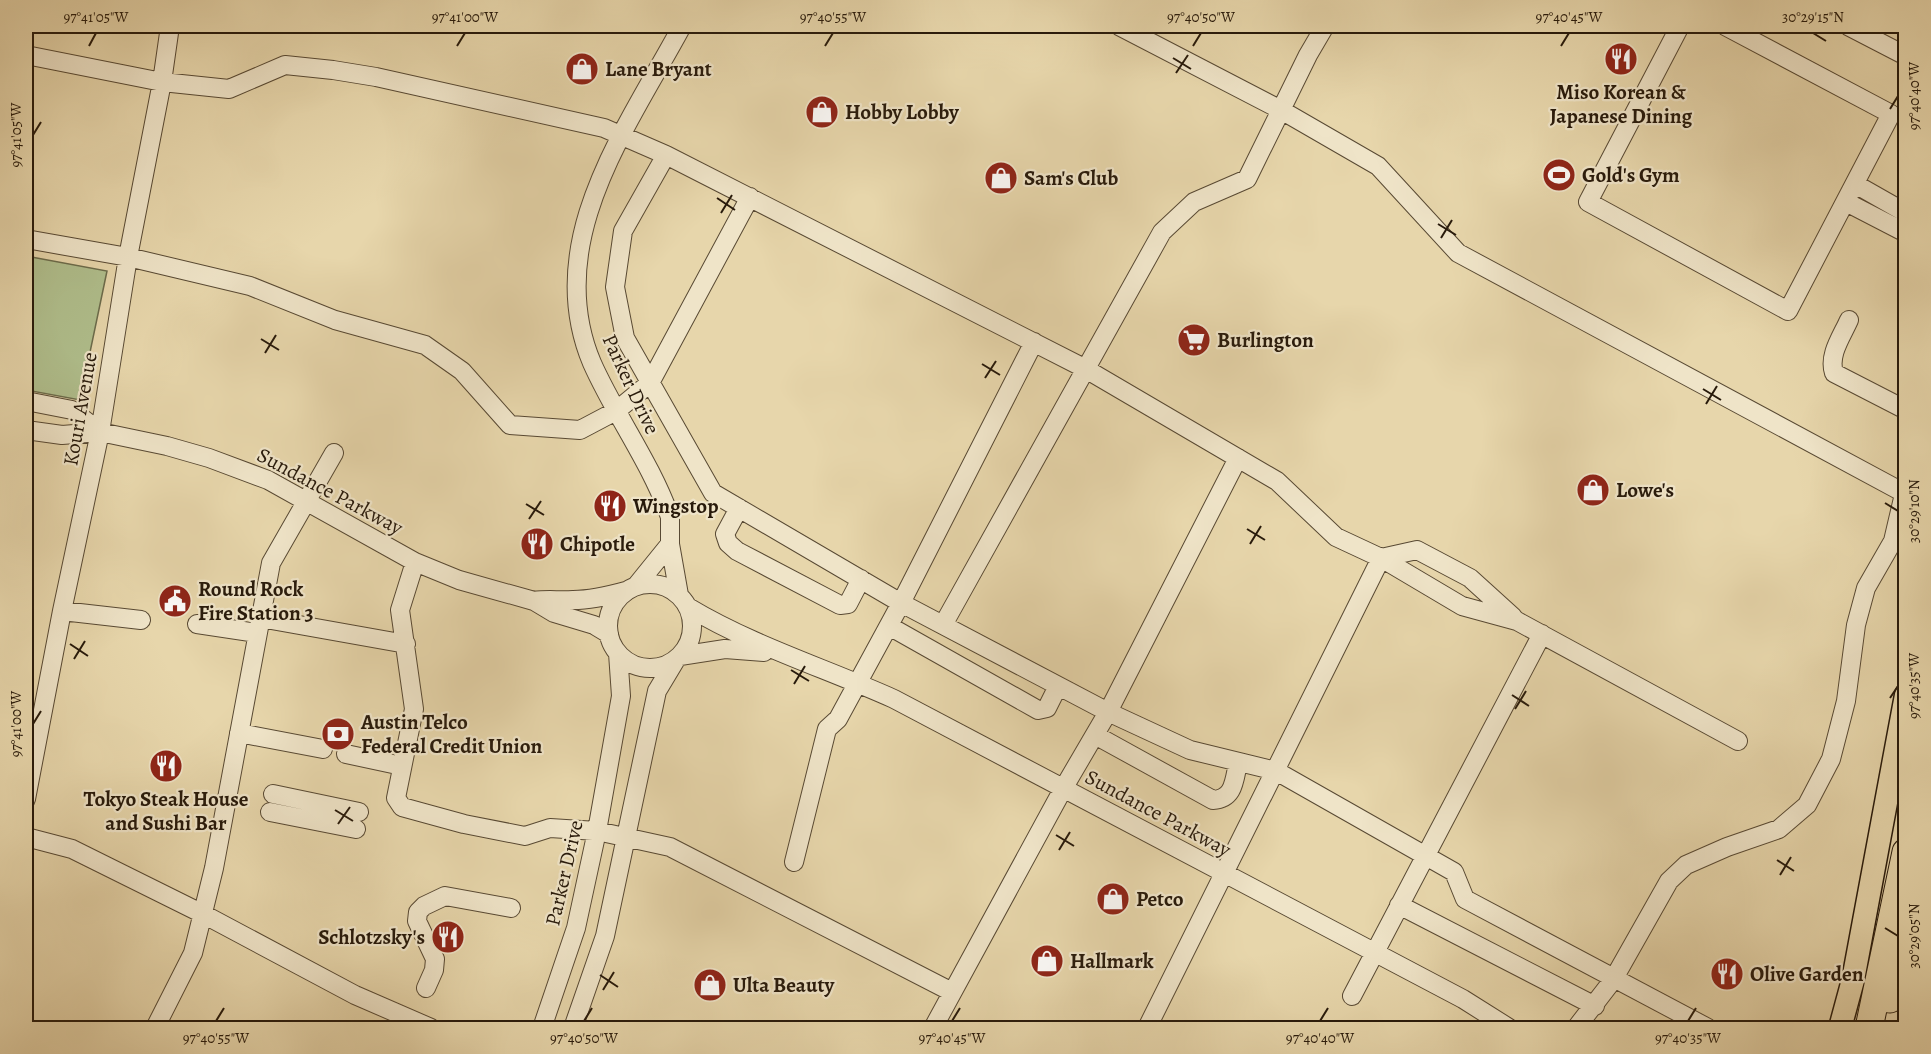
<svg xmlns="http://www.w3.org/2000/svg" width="1931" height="1054" viewBox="0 0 1931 1054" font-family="Alegreya,serif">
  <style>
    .green { fill: #b0bf8d; stroke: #6c6c4c; stroke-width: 1.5 }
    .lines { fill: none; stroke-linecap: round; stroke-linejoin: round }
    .minor-casing { stroke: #584933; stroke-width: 20 }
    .major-casing { stroke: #281a0b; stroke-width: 25 }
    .highway-casing { stroke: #281a0b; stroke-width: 29 }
    .minor { stroke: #efe4c8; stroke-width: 18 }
    .major { stroke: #e7d6ab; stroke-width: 22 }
    .highway { stroke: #e7d6ab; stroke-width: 27 }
    .ticks { fill: none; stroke: #281a0b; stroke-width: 2 }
    .labels { text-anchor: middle; stroke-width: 4.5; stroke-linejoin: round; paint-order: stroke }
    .poi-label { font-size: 21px; font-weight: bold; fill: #281a0b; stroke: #efe4c8; text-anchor: start }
    .street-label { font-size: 21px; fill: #281a0b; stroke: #efe4c8 }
    .neatline { fill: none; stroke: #281a0b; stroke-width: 2 }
    .ticks-label { font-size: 15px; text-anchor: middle; fill: #281a0b }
  </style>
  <rect width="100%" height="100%" fill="#e7d6ab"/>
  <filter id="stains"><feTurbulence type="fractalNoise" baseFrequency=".00333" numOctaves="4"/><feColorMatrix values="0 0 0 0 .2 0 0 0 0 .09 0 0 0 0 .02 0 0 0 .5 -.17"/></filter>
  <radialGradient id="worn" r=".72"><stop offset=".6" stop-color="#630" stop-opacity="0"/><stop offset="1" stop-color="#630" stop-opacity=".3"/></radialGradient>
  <path class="green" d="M26,256l81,15 -27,129 -54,-10z"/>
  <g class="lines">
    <defs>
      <path id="minor" d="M1119,26l162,84 97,56 80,87 448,241
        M1680,26l-92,176 200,109 103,-197 -166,-88
        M1848,26l58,30
        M26,55l136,27 67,7 56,-24 48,5 43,7 228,51 62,27 418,213 193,113 59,56 45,21 81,48 55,15 221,120
        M666,155l-43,76 -8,56 10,51 88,155 188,110 207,109 82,38 86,21 178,101 11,27 243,129
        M1855,184l51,29
        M1846,202l60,31
        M26,239l102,18 122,29 85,34 90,25 37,26 48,54 70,5 36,-19 34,-28 100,-186
        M1849,320c-7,16 -21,35 -15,53l72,37
        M26,401l46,9 28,22
        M26,430l36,5 38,-3 67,14 42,12 59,22 147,82 44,18 75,21 20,12 40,12 15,9
        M739,508l-14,26 3,9 9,8 103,54 8,-1 13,-25
        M415,562l-15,48 14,99 -18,89 6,9 62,17 61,12 25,-8 47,3 73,16 282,145
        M608 626a42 42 0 1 1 84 0a42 42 0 1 1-84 0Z
        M636,586l34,-42
        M679,595l-9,-51v-27c-19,-54 -55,-102 -78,-154 -51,-121 35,-235 90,-337
        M534,601c14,-2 25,0 39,-1 18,0 35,-4 53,-9
        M688,607c65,39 137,61 206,92l569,300 46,29
        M62,611l79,9
        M260,618l146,26
        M197,624l60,9
        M943,625l219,-393 32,-30 53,-23 61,-124 17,-29
        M889,626l149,84 9,-2 11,-22
        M680,656l45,-7 39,3
        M239,733l84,16
        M1095,735l118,65c21,-1 21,-19 25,-37
        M346,754l56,12
        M273,794l86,18
        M26,799l36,-188 38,-179 28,-175 34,-175 8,-56
        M270,812l86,17
        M26,837l46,12 131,65 152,81 76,33
        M794,862l33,-133 11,-10 63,-116 133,-261
        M1399,905l196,101
        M426,988l8,-18 1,-11 -18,-38 1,-9 6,-6 21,-10 66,12
        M1352,996l190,-362
        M155,1028l38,-75 21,-85 57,-305 63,-110
        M542,1028l34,-100 21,-97 24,-135 -3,-43
        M573,1028l32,-92 52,-245 18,-30
        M933,1028l130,-239 45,-77 130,-254
        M1147,1028l234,-470 36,-8 53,28 43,39
        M1576,1028l37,-48 56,-99 17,-16 41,-18 52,-18 28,-24 24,-46 15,-58 10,-76 10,-37 27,-47 11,-47"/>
      <path id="major" d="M1840,1028l13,-48 53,-285"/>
      <path id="highway" d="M1890,999l16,-51
        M1869,1028l37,-176"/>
    </defs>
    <use href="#minor" class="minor-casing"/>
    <use href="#major" class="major-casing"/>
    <use href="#highway" class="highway-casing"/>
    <use href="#minor" class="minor"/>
    <use href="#major" class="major"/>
    <use href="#highway" class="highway"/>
  </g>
  <path class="ticks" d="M1813,33l13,8M89,46l7,-13M457,46l8,-13M825,46l8,-13M1193,46l8,-13M1561,46l8,-13M1173,58l18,11M1176,73l12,-18M1890,109l8,-13M33,135l8,-13M717,198l18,12M721,213l11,-18M1438,224l18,11M1441,238l11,-18M261,339l18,11M265,353l11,-18M982,364l18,11M985,378l11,-17M1703,389l18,11M1706,404l11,-18M1885,503l13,8M526,504l18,11M529,519l12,-18M1247,529l18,11M1250,544l11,-18M70,644l18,12M74,659l11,-18M791,670l18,11M794,684l11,-18M1512,695l17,11M1890,698l8,-12M1515,709l11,-18M33,724l8,-13M335,810l18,11M338,824l12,-17M1056,835l18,11M1059,850l11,-18M1777,860l17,11M1780,875l11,-18M1885,928l13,8M600,975l18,12M603,990l11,-18M216,1021l8,-13M584,1021l8,-13M952,1021l8,-13M1320,1021l8,-13M1688,1021l8,-13"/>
  <defs>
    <symbol id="restaurant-disc" viewBox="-11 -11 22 22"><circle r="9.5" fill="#8f2418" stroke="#efe4c8"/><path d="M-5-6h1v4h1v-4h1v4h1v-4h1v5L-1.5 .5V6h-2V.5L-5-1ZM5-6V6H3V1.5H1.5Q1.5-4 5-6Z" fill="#fff"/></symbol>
    <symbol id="shop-disc" viewBox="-11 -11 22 22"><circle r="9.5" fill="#8f2418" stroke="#efe4c8"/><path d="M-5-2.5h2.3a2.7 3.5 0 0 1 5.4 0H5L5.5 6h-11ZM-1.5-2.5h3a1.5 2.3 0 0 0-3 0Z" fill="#fff"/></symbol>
    <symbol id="stadium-disc" viewBox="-11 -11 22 22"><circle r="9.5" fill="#8f2418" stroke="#efe4c8"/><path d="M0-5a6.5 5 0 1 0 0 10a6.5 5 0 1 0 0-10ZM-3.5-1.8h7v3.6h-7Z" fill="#fff"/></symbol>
    <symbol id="supermarket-disc" viewBox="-11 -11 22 22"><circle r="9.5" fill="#8f2418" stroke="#efe4c8"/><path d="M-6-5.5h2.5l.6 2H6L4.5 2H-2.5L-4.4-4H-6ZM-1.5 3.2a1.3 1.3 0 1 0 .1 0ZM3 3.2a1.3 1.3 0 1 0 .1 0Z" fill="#fff"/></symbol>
    <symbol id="civic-disc" viewBox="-11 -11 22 22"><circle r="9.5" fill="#8f2418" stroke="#efe4c8"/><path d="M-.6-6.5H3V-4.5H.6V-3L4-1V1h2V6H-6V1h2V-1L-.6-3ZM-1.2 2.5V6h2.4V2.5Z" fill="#fff"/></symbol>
    <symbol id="bank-disc" viewBox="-11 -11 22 22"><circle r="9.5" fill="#8f2418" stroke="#efe4c8"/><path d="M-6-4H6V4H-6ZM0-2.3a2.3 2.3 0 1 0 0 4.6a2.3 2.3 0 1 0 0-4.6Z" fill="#fff"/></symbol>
  </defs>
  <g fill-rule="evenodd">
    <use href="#restaurant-disc" x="1602" y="40" width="38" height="38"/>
    <use href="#shop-disc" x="563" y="50" width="38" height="38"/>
    <use href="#shop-disc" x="803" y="93" width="38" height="38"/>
    <use href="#stadium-disc" x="1540" y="156" width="38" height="38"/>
    <use href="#shop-disc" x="982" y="159" width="38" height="38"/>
    <use href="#supermarket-disc" x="1175" y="321" width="38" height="38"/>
    <use href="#shop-disc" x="1574" y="471" width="38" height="38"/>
    <use href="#restaurant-disc" x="591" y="487" width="38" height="38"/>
    <use href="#restaurant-disc" x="518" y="525" width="38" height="38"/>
    <use href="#civic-disc" x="156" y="582" width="38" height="38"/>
    <use href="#bank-disc" x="319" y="715" width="38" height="38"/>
    <use href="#restaurant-disc" x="147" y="747" width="38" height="38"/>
    <use href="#shop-disc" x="1094" y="880" width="38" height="38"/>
    <use href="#restaurant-disc" x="429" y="918" width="38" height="38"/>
    <use href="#shop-disc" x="1028" y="942" width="38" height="38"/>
    <use href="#restaurant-disc" x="1708" y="955" width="38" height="38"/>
    <use href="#shop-disc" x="691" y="966" width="38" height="38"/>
  </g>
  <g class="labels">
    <g class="poi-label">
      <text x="605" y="76">Lane Bryant</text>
      <text x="1621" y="99" text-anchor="middle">Miso Korean &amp;<tspan x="1621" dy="24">Japanese Dining</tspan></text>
      <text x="845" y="119">Hobby Lobby</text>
      <text x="1582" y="182">Gold's Gym</text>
      <text x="1024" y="185">Sam's Club</text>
      <text x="1217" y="347">Burlington</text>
      <text x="1616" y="497">Lowe's</text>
      <text x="633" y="513">Wingstop</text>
      <text x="560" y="551">Chipotle</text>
      <text x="198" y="596">Round Rock<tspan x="198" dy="24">Fire Station 3</tspan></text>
      <text x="361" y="729">Austin Telco<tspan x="361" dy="24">Federal Credit Union</tspan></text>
      <text x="166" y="806" text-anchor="middle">Tokyo Steak House<tspan x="166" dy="24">and Sushi Bar</tspan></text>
      <text x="1136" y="906">Petco</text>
      <text x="425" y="944" text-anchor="end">Schlotzsky's</text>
      <text x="1070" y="968">Hallmark</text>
      <text x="1750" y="981">Olive Garden</text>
      <text x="733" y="992">Ulta Beauty</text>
    </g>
    <g class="street-label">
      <text transform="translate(631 384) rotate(65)" y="7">Parker Drive</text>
      <text transform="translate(80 409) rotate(-80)" y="7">Kouri Avenue</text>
      <text transform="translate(330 491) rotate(28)" y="7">Sundance Parkway</text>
      <text transform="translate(1158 813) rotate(28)" y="7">Sundance Parkway</text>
      <text transform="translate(564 873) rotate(-77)" y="7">Parker Drive</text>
    </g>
  </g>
  <rect width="1931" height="1054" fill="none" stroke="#e7d6ab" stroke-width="66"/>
  <rect x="33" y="33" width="1865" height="988" class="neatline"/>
  <g class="ticks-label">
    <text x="96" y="22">97°41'05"W</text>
    <text x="465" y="22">97°41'00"W</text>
    <text x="833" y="22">97°40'55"W</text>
    <text x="1201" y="22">97°40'50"W</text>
    <text x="1569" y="22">97°40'45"W</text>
    <text x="1813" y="22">30°29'15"N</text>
    <text transform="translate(1914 96) rotate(-90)" y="5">97°40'40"W</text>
    <text transform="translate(16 135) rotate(-90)" y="5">97°41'05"W</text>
    <text transform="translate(1914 511) rotate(-90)" y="5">30°29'10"N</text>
    <text transform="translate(1914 686) rotate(-90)" y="5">97°40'35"W</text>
    <text transform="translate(16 724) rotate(-90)" y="5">97°41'00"W</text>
    <text transform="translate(1914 936) rotate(-90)" y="5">30°29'05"N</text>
    <text x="216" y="1043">97°40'55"W</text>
    <text x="584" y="1043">97°40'50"W</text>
    <text x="952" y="1043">97°40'45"W</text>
    <text x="1320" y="1043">97°40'40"W</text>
    <text x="1688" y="1043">97°40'35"W</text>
  </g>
  <rect width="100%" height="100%" filter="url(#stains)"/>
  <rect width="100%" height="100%" fill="url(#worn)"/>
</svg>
